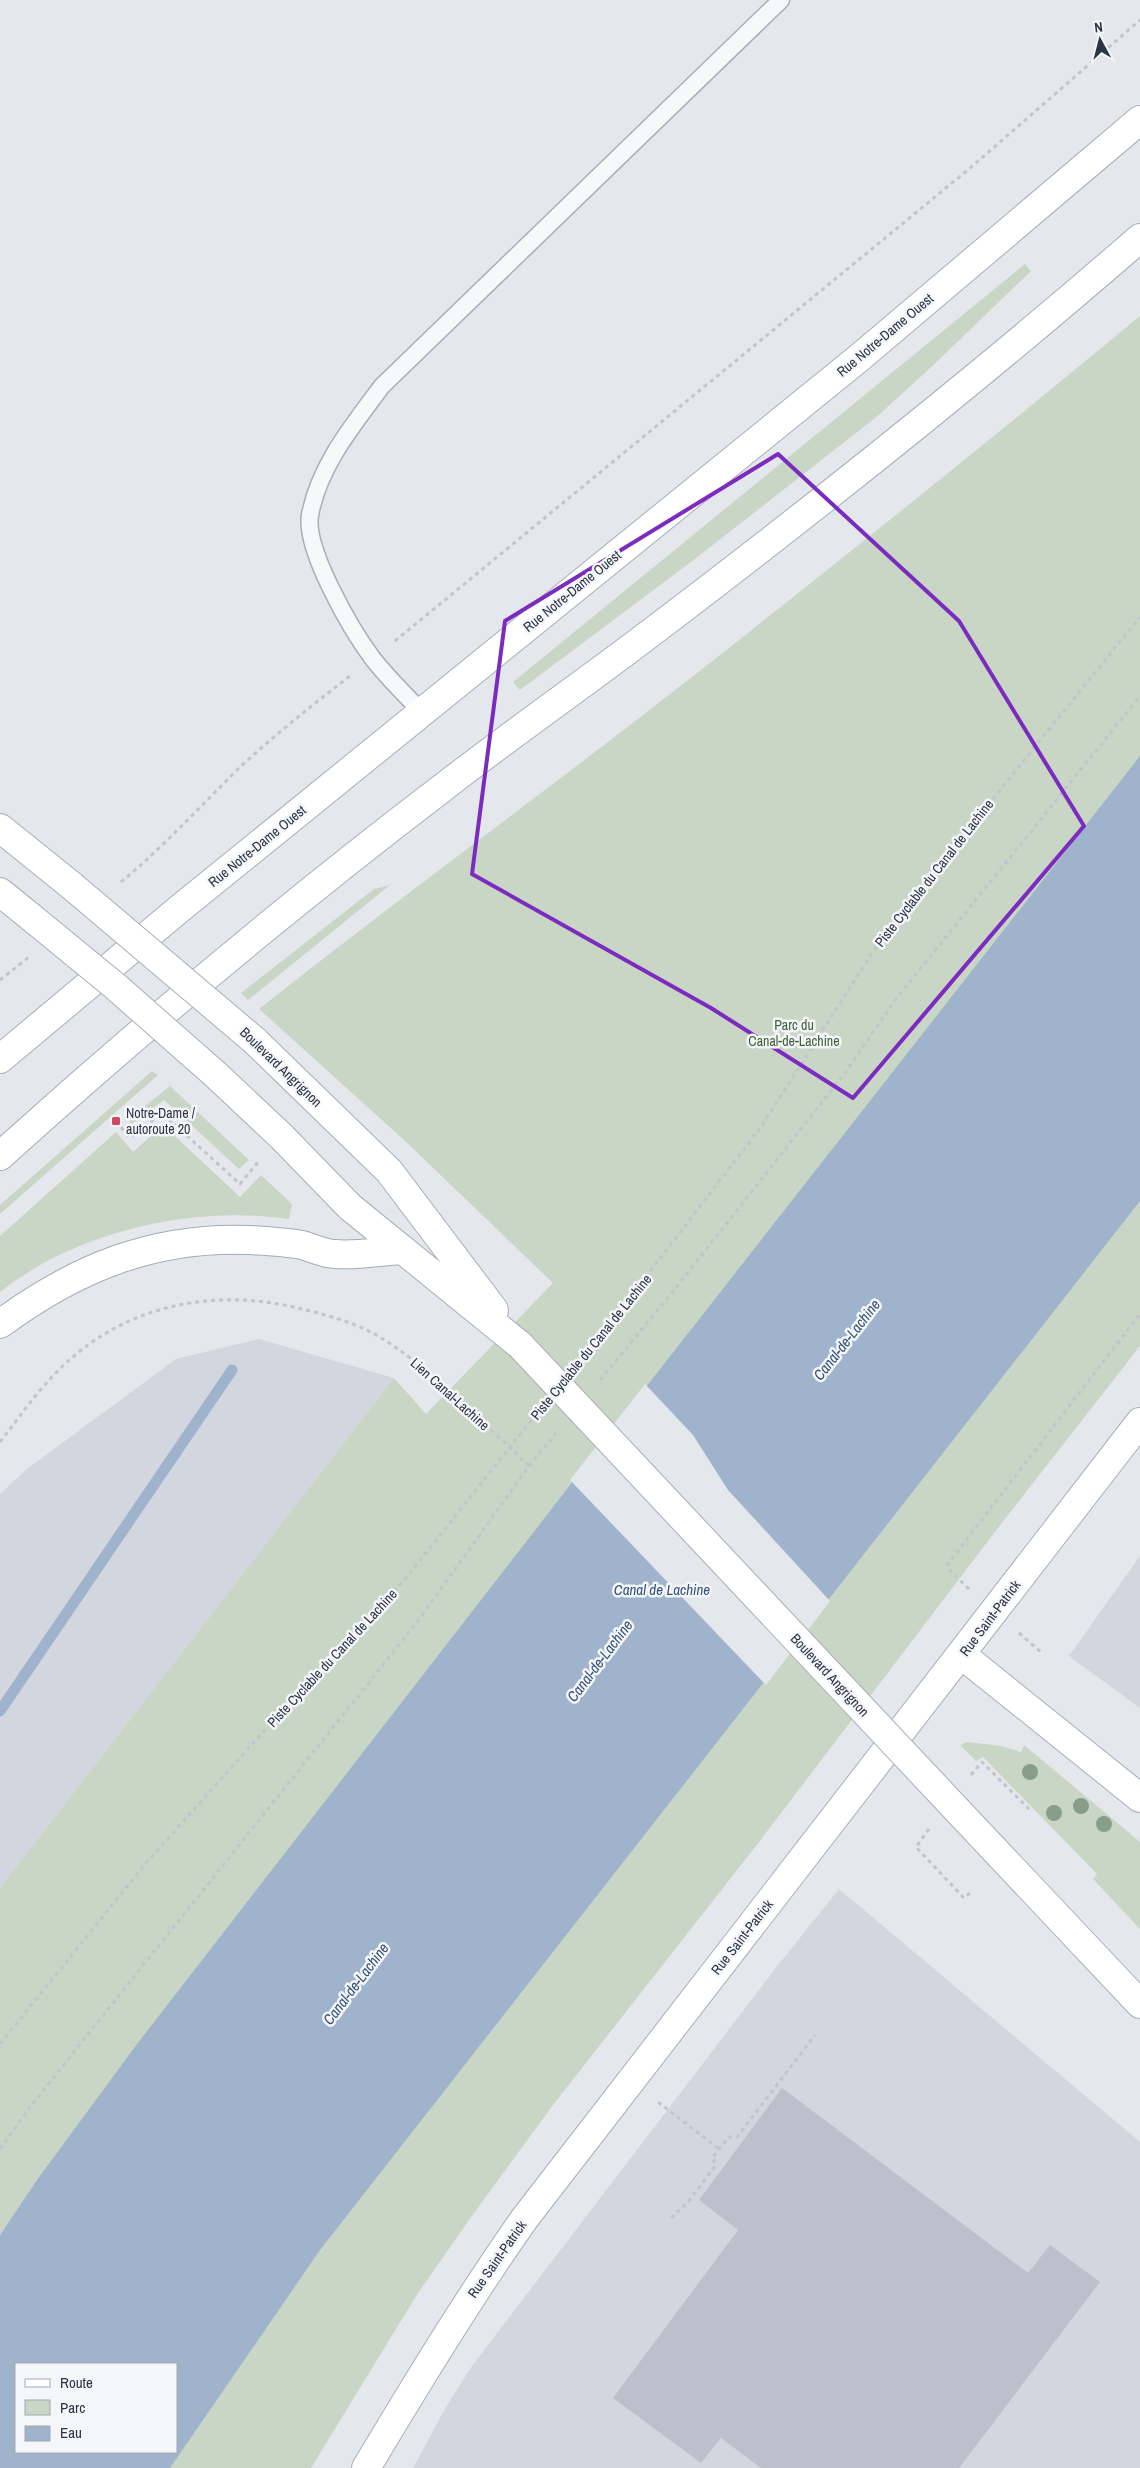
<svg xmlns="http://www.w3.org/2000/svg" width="1140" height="2468" viewBox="0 0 1140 2468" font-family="'Archivo Narrow',sans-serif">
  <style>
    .built { fill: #d2d6de }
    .green { fill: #c9d6c5; fill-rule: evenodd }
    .water { fill: #9fb4cc; fill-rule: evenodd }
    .pier { fill: #e4e7ec }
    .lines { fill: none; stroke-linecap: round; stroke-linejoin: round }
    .stream { stroke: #9fb4cc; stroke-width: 11 }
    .building { fill: #bbc0ca }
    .lane-casing { stroke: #a9aeb7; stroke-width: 19 }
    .secondary-casing { stroke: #a9aeb7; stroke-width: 30 }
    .primary-casing { stroke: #a3abb8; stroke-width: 30 }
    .path { stroke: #c2c5cb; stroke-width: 3; stroke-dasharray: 4 4; stroke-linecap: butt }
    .lane { stroke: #f7f8fa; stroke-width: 16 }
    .secondary { stroke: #fff; stroke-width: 28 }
    .primary { stroke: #fff; stroke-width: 28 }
    .secondary-bridge-casing { stroke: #a9aeb7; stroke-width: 30; stroke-linecap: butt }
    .secondary-bridge { stroke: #fff; stroke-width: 28 }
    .tree { fill: #899d89 }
    .marked { fill: none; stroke: #7b2cbf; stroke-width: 4; stroke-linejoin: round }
    .poi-dot { fill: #d1495b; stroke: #f4f6f9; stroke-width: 2 }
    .labels { text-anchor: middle; stroke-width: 5; stroke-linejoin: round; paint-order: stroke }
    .street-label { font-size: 14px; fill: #2b3445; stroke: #f4f6f9 }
    .park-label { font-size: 14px; fill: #3f6138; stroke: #f4f6f9 }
    .poi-label { font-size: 14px; fill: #2b3445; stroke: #f4f6f9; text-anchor: start }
    .water-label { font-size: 15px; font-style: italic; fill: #34527a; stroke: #f4f6f9 }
  </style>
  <rect width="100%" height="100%" fill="#e4e7ec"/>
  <path class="built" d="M259,1339l135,39 -394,510v-394l27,-25 149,-110z
    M1140,1556v152l-71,-52z
    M839,1889l301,253v326h-727l33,-61 26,-41 303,-397z"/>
  <path class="green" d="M1025,264l6,7 -105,101 -52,47 -183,143 -171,128 -7,-8z
    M1140,316v1030l-139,178 -242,318 -206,263 -79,108 -56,80 -107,175h-311v-580l394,-510 32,36 127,-131 -150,-144 -144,-130c144,-114 293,-222 438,-336 149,-117 297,-236 443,-357zM16,2364h160v88h-160z
    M390,885l-142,115 -7,-7 133,-104z
    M152,1071l6,4 -158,139v-9z
    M170,1086l79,74 -10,9 -75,-69 -34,25v-7z
    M163,1125l77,72 21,-22 31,29 -3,15c-97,-14 -212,12 -289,73v-56l116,-104 17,20z
    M968,1742l33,4 20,6 3,-7 116,97v87l-47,-50 4,-5 -114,-117 -7,4 -16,-16z"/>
  <path class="water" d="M1140,756v445l-820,1049 -150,218h-170v-233l37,-55 100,-136 509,-657zM16,2364h160v88h-160z"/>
  <path class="pier" d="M645,1384l48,51 35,55 102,111 -64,84 -196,-205z"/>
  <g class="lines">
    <path class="stream" d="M0,1711l232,-341"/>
  </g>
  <path class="building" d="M782,2088l246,185 22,-28 50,37 -141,186h-198l-40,-30 -20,25 -88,-65 125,-168 -39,-30z"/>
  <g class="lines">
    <defs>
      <path id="lane" d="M422,712c-17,-17 -34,-34 -49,-53 -21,-28 -69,-110 -63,-144 9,-49 43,-90 72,-129l399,-386"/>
      <path id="secondary" d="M0,828l72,58
        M0,892l32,26
        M255,1041l134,130 105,139
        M0,1059l178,-149 681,-552 281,-238
        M215,1074l67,63 68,70 170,138
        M0,1156c142,-128 289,-251 441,-367 64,-50 130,-96 195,-145 172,-130 341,-264 504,-406
        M962,1655l178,143
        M958,1811l182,193
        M366,2468c51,-85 102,-169 159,-250l615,-796"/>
      <path id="primary" d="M0,1324c76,-56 154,-88 250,-84 17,1 36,2 52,5 11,3 22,9 33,9 22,2 46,-3 68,-4"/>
    </defs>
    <use href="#lane" class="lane-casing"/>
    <use href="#secondary" class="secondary-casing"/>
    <use href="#primary" class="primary-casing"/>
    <path class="path" d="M395,641l574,-472 171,-149
      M121,882c41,-34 77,-73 115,-111 36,-34 75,-65 114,-95
      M0,980l29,-23
      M116,1121l14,17 32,-25 78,71 19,-23
      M582,1360l179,-233 127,-199 252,-311
      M600,1380l74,-90 168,-213 54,-78 244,-303
      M0,1442c21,-27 40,-55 65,-78 64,-60 150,-76 233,-56 29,7 60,15 85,31 55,35 99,83 146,127
      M969,1589l-18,-17 -4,-7 193,-251
      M1019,1633l22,19
      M971,1775l11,-13 47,47
      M929,1829l-13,18 48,51 7,-6
      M0,2044l146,-181 177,-198 79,-82 135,-170
      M658,2102l61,47
      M0,2149l30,-42 388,-486 111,-155 27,-33
      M671,2218l17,-16 28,-37 -4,-7 17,-21h8l78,-102"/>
    <use href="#lane" class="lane"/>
    <use href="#secondary" class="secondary"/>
    <use href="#primary" class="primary"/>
    <defs>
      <path id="secondary-bridge" d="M72,886l183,155
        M32,918l83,68 100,88
        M520,1345l438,466"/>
    </defs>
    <use href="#secondary-bridge" class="secondary-bridge-casing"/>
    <use href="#secondary-bridge" class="secondary-bridge"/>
  </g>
  <g class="tree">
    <circle cx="1030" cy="1772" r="8"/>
    <circle cx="1081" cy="1806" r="8"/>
    <circle cx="1054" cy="1813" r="8"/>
    <circle cx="1104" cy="1824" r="8"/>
  </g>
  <path class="marked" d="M778,454l181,167 125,205 -231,272 -142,-90 -239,-134 33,-253z"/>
  <rect class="poi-dot" x="111" y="1116" width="10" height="10" rx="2.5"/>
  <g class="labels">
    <g class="street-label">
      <text transform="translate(885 335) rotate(-40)" y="5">Rue Notre-Dame Ouest</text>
      <text transform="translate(572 591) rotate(-39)" y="5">Rue Notre-Dame Ouest</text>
      <text transform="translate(257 846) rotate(-39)" y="5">Rue Notre-Dame Ouest</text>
      <text transform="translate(934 873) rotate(-52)" y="5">Piste Cyclable du Canal de Lachine</text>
      <text transform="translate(281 1067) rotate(44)" y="5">Boulevard Angrignon</text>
      <text transform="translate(591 1347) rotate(-51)" y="5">Piste Cyclable du Canal de Lachine</text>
      <text transform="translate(450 1394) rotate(42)" y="5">Lien Canal-Lachine</text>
      <text transform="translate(990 1618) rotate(-53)" y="5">Rue Saint-Patrick</text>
      <text transform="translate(332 1658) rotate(-47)" y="5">Piste Cyclable du Canal de Lachine</text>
      <text transform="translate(830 1675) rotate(47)" y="5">Boulevard Angrignon</text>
      <text transform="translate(742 1937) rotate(-52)" y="5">Rue Saint-Patrick</text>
      <text transform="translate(497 2259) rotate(-55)" y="5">Rue Saint-Patrick</text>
    </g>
    <g class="park-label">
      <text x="794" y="1030">Parc du<tspan x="794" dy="16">Canal-de-Lachine</tspan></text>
    </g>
    <g class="poi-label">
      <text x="126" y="1118">Notre-Dame /<tspan x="126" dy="16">autoroute 20</tspan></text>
    </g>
    <g class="water-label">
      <text transform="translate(847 1340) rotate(-52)" y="5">Canal-de-Lachine</text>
      <text x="662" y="1595">Canal de Lachine</text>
      <text transform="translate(600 1661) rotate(-53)" y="5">Canal-de-Lachine</text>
      <text transform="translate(356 1984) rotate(-53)" y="5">Canal-de-Lachine</text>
    </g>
  </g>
  <rect x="15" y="2363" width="162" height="90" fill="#f4f6f9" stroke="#a4a8b1"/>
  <rect x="25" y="2379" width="25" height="8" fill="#ffffff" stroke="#a4a8b1"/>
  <text x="60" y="2388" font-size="15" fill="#2b3445">Route</text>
  <rect x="25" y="2400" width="25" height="15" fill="#c9d6c5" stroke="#a4a8b1"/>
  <text x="60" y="2413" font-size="15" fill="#2b3445">Parc</text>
  <rect x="25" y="2426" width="25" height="15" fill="#9fb4cc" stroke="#a4a8b1"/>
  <text x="60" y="2438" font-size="15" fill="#2b3445">Eau</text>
  <g transform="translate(1100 40) rotate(353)" stroke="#f4f6f9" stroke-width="4" paint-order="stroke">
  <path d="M0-4L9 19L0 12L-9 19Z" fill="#2b3445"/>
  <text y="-8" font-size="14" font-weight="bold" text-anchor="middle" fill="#2b3445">N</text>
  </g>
</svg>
